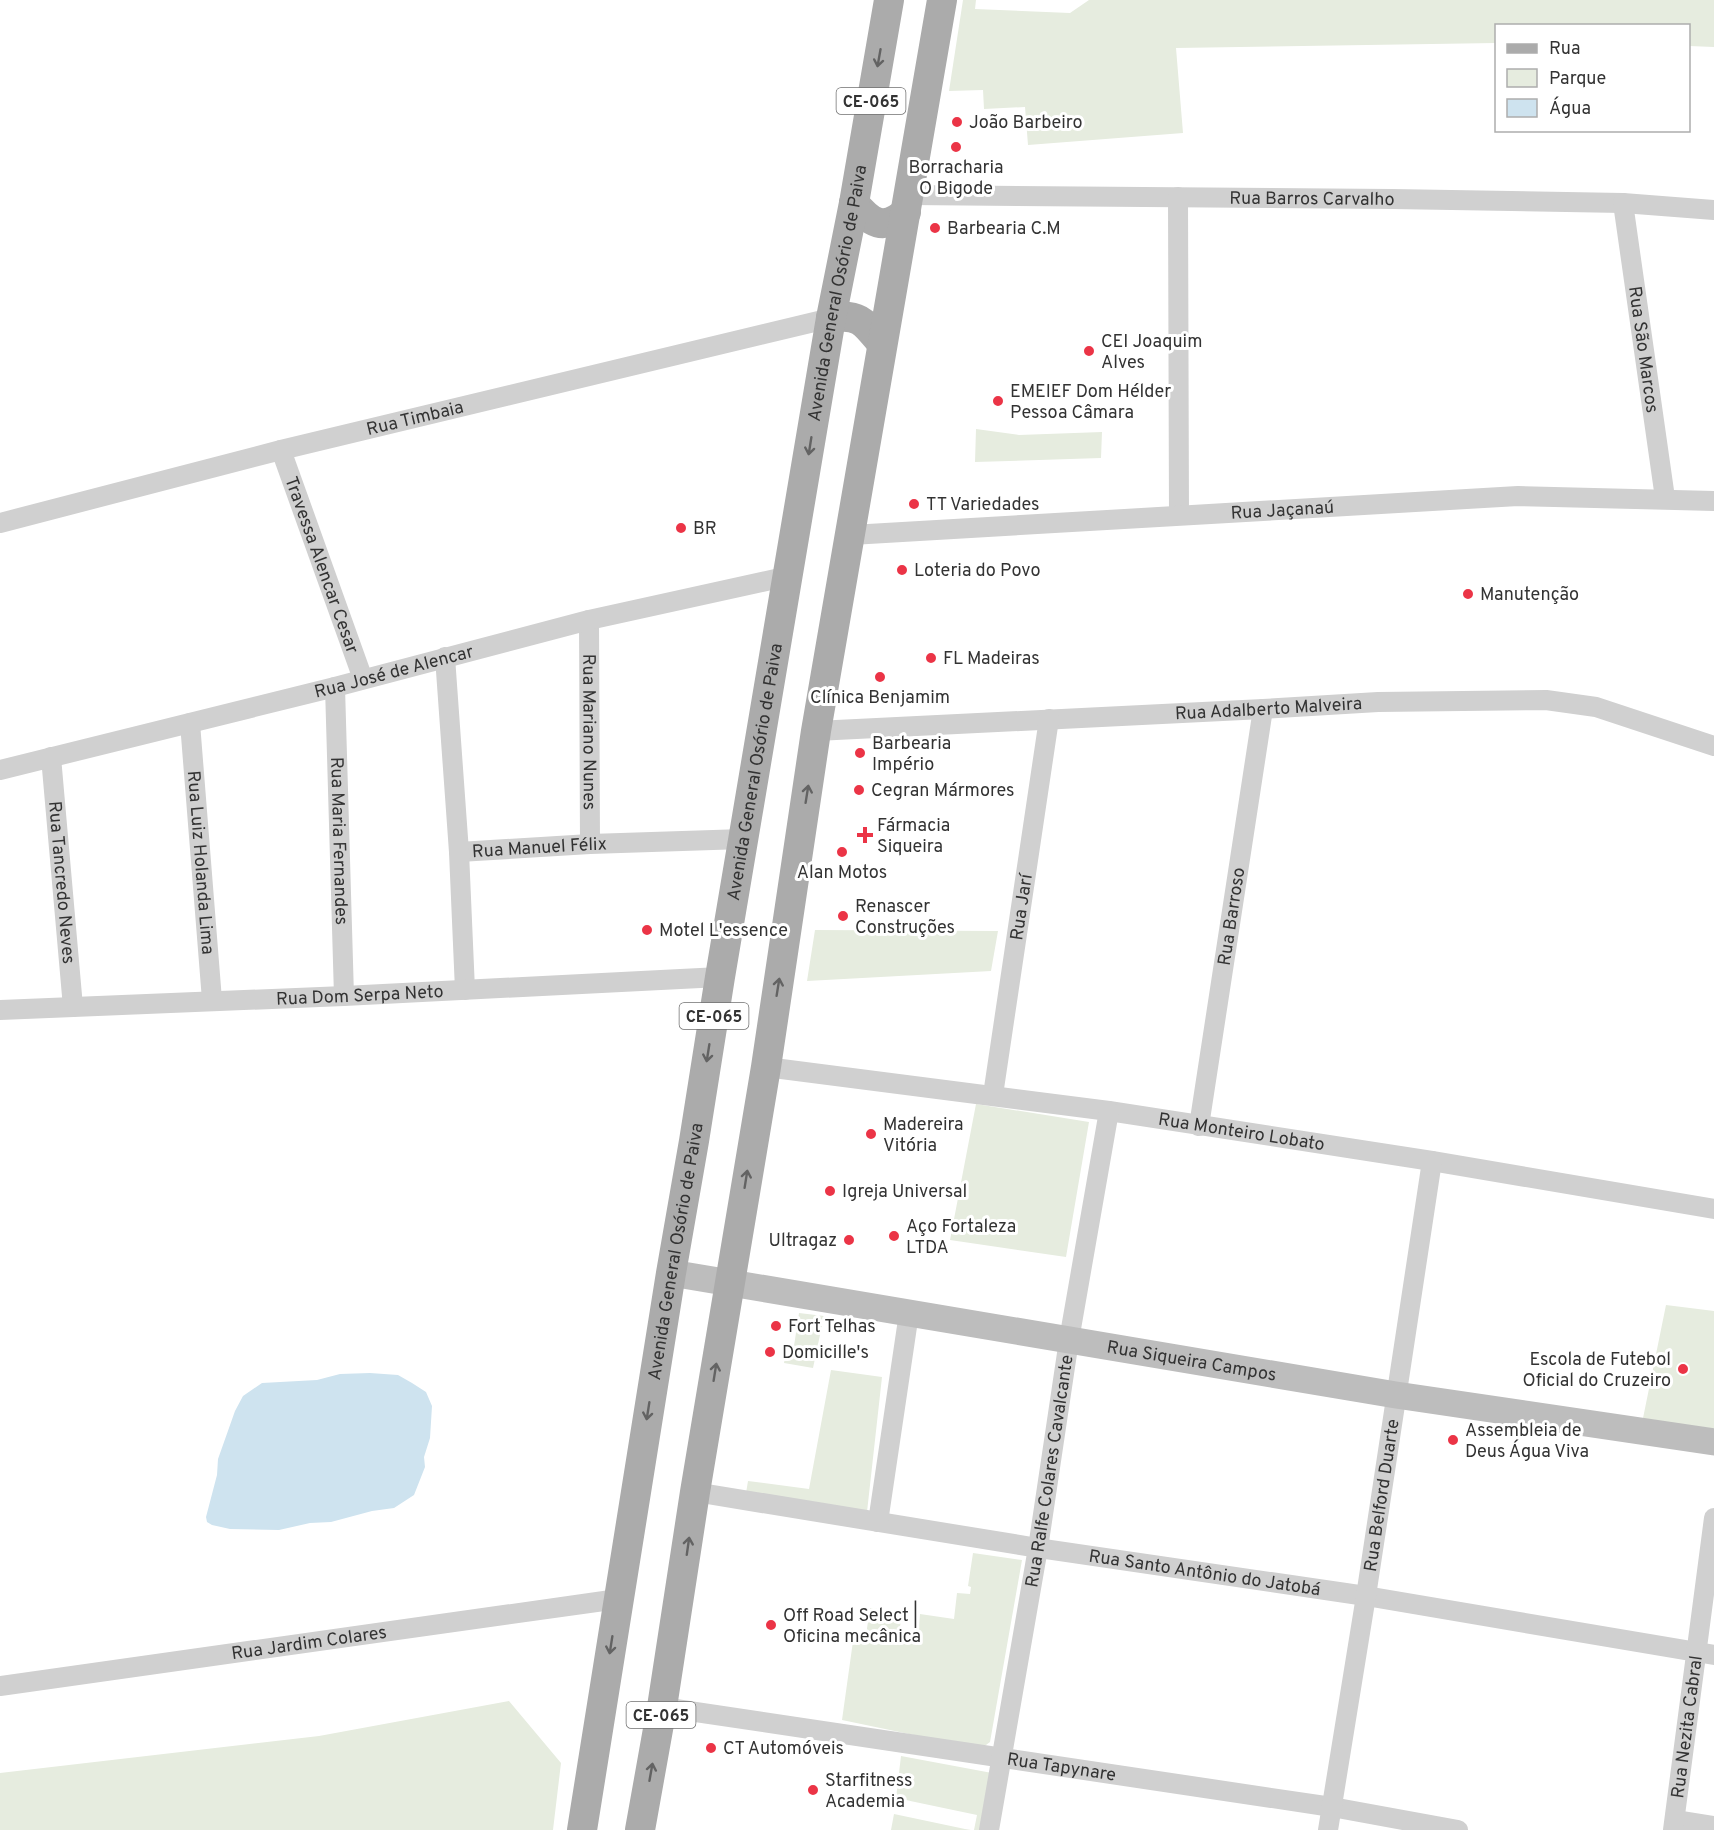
<svg xmlns="http://www.w3.org/2000/svg" width="1714" height="1830" viewBox="0 0 1714 1830" font-family="Overpass,sans-serif">
  <style>
    .green { fill: #e6ecdf }
    .water { fill: #cee3ef }
    .lines { fill: none; stroke-linecap: round; stroke-linejoin: round }
    .street { stroke: #d0d0d0; stroke-width: 20 }
    .secondary { stroke: #bdbdbd; stroke-width: 27 }
    .primary { stroke: #ababab; stroke-width: 30 }
    .oneway { stroke: #636363 }
    .poi-dot { fill: #eb3446; stroke: #fff; stroke-width: 2 }
    .labels { text-anchor: middle; stroke-width: 6; stroke-linejoin: round; paint-order: stroke }
    .shield { fill: #fff; stroke: #707070; stroke-width: 1.5 }
    .shield-label { font-size: 16px; font-weight: bold; fill: #333 }
    .poi-label { font-size: 18px; fill: #333; stroke: #fff; text-anchor: start }
    .street-label { font-size: 18px; fill: #333; stroke: #fff }
  </style>
  <rect width="100%" height="100%" fill="#fff"/>
  <path class="green" d="M963,0h13l-1,9 95,4 19,-13h625v47l-25,-1 -1,-20h-192v17l-320,5 7,85 -155,12 -3,-38 -41,2 -1,-19 -34,1z
    M976,429l43,6 83,-3 -1,26 -126,4z
    M815,930l183,1 -7,40 -184,10z
    M976,1104l113,18 -23,135 -116,-17z
    M1666,1305l48,6v125l-73,-8z
    M799,1313l25,3 -11,52 -29,-5 3,-18 7,1z
    M831,1370l51,7 -15,135 -121,-19 2,-12 61,8z
    M973,1553l49,7 -32,182 -4,3 -10,3 -134,-28 12,-86 12,1 4,-27 33,4 -4,19 19,3 2,-20 34,5 3,-26 13,1 1,-7 -3,-1z
    M509,1701l52,62 -8,67h-553v-57l319,-37z
    M901,1756l91,17 -11,57h-7l3,-15 -81,-17z
    M894,1814l71,15 6,1h-80z"/>
  <path class="water" d="M370,1373l28,2 14,8 14,9 6,14 -2,32 -6,19 1,10 -11,28 -20,13 -22,3 -41,11 -21,1 -31,7 -49,-1 -18,-4 -5,-3 -1,-5 11,-42 1,-16 17,-48 8,-15 19,-13 55,-3 23,-6z"/>
  <g class="lines">
    <g class="street">
      <path id="s1" d="M910,195l482,4 231,4 91,7"/>
      <path d="M1178,197l1,318"/>
      <path id="s2" d="M1623,203l42,295"/>
      <path id="s3" d="M281,450l82,229"/>
      <path id="s4" d="M0,523l281,-73 550,-132"/>
      <path id="s5" d="M851,535l667,-39 196,5"/>
      <path id="s6" d="M589,620l1,224"/>
      <path id="s7" d="M445,657l14,195 131,-8 154,-5"/>
      <path id="s8" d="M335,687l9,309"/>
      <path id="s9" d="M190,723l22,277"/>
      <path id="s10" d="M816,731l447,-22 115,-7 168,-2 50,7 118,39"/>
      <path id="s11" d="M51,757l22,250"/>
      <path id="s12" d="M0,770l335,-83 254,-67 200,-44"/>
      <path d="M459,852l6,138"/>
      <path id="s13" d="M0,1010l344,-14 376,-19"/>
      <path id="s14" d="M766,1067l343,44 323,50 282,48"/>
      <path id="s15" d="M993,1095l56,-376"/>
      <path id="s16" d="M1199,1126l64,-417"/>
      <path id="s17" d="M695,1492l343,56 328,48 348,59"/>
      <path d="M878,1522l31,-209"/>
      <path id="s18" d="M0,1686l618,-87"/>
      <path id="s19" d="M662,1707l670,100 126,23"/>
      <path d="M1675,1820l39,6"/>
      <path id="s20" d="M989,1830l49,-282 31,-208 40,-229"/>
      <path id="s21" d="M1328,1830l38,-234 66,-435"/>
      <path id="s22" d="M1673,1830l41,-312"/>
    </g>
    <path class="secondary" id="s23" d="M671,1273l725,122 318,47"/>
    <g class="primary">
      <path d="M854,203c17,20 29,29 52,9"/>
      <path d="M831,318c29,-5 34,5 51,26"/>
      <path id="s24" d="M582,1830l89,-557 23,-132 26,-164 111,-659 23,-115 35,-203"/>
      <path d="M640,1830l22,-123 33,-215 71,-425 50,-336 126,-731"/>
    </g>
  </g>
  <defs><path id="oneway-shaft" d="M-6 0H5M1.5-3L5.5 0L1.5 3" fill="none" stroke-width="1.6" stroke-linecap="round" stroke-linejoin="round" transform="scale(1.5)"/></defs>
  <g class="oneway">
    <use href="#oneway-shaft" transform="translate(879 58) rotate(100)"/>
    <use href="#oneway-shaft" transform="translate(810 446) rotate(99)"/>
    <use href="#oneway-shaft" transform="translate(807 794) rotate(-81)"/>
    <use href="#oneway-shaft" transform="translate(778 987) rotate(-81)"/>
    <use href="#oneway-shaft" transform="translate(708 1053) rotate(99)"/>
    <use href="#oneway-shaft" transform="translate(746 1179) rotate(-81)"/>
    <use href="#oneway-shaft" transform="translate(715 1372) rotate(-81)"/>
    <use href="#oneway-shaft" transform="translate(648 1411) rotate(99)"/>
    <use href="#oneway-shaft" transform="translate(688 1546) rotate(-82)"/>
    <use href="#oneway-shaft" transform="translate(611 1645) rotate(99)"/>
    <use href="#oneway-shaft" transform="translate(651 1772) rotate(-80)"/>
  </g>
  <g class="poi-dot">
    <circle cx="957" cy="122" r="6"/>
    <circle cx="956" cy="147" r="6"/>
    <circle cx="935" cy="228" r="6"/>
    <circle cx="1089" cy="351" r="6"/>
    <circle cx="998" cy="401" r="6"/>
    <circle cx="914" cy="504" r="6"/>
    <circle cx="681" cy="528" r="6"/>
    <circle cx="902" cy="570" r="6"/>
    <circle cx="1468" cy="594" r="6"/>
    <circle cx="931" cy="658" r="6"/>
    <circle cx="880" cy="677" r="6"/>
    <circle cx="860" cy="753" r="6"/>
    <circle cx="859" cy="790" r="6"/>
    <path d="M862 826h6v6h6v6h-6v6h-6v-6h-6v-6h6z"/>
    <circle cx="842" cy="852" r="6"/>
    <circle cx="843" cy="916" r="6"/>
    <circle cx="647" cy="930" r="6"/>
    <circle cx="871" cy="1134" r="6"/>
    <circle cx="830" cy="1191" r="6"/>
    <circle cx="894" cy="1236" r="6"/>
    <circle cx="849" cy="1240" r="6"/>
    <circle cx="776" cy="1326" r="6"/>
    <circle cx="770" cy="1352" r="6"/>
    <circle cx="1683" cy="1369" r="6"/>
    <circle cx="1453" cy="1440" r="6"/>
    <circle cx="771" cy="1625" r="6"/>
    <circle cx="711" cy="1748" r="6"/>
    <circle cx="813" cy="1790" r="6"/>
  </g>
  <g class="labels">
    <g class="shield">
      <rect x="836.5" y="88" width="69" height="26" rx="4.5"/>
      <rect x="679.5" y="1003" width="69" height="26" rx="4.5"/>
      <rect x="626.5" y="1702" width="69" height="26" rx="4.5"/>
    </g>
    <g class="shield-label">
      <text x="871" y="107">CE-065</text>
      <text x="714" y="1022">CE-065</text>
      <text x="661" y="1721">CE-065</text>
    </g>
    <g class="poi-label">
      <text x="969" y="128">João Barbeiro</text>
      <text x="956" y="173" text-anchor="middle">Borracharia<tspan x="956" dy="21">O Bigode</tspan></text>
      <text x="947" y="234">Barbearia C.M</text>
      <text x="1101" y="347">CEI Joaquim<tspan x="1101" dy="21">Alves</tspan></text>
      <text x="1010" y="397">EMEIEF Dom Hélder<tspan x="1010" dy="21">Pessoa Câmara</tspan></text>
      <text x="926" y="510">TT Variedades</text>
      <text x="693" y="534">BR</text>
      <text x="914" y="576">Loteria do Povo</text>
      <text x="1480" y="600">Manutenção</text>
      <text x="943" y="664">FL Madeiras</text>
      <text x="880" y="703" text-anchor="middle">Clínica Benjamim</text>
      <text x="872" y="749">Barbearia<tspan x="872" dy="21">Império</tspan></text>
      <text x="871" y="796">Cegran Mármores</text>
      <text x="877" y="831">Fármacia<tspan x="877" dy="21">Siqueira</tspan></text>
      <text x="842" y="878" text-anchor="middle">Alan Motos</text>
      <text x="855" y="912">Renascer<tspan x="855" dy="21">Construções</tspan></text>
      <text x="659" y="936">Motel L'essence</text>
      <text x="883" y="1130">Madereira<tspan x="883" dy="21">Vitória</tspan></text>
      <text x="842" y="1197">Igreja Universal</text>
      <text x="906" y="1232">Aço Fortaleza<tspan x="906" dy="21">LTDA</tspan></text>
      <text x="837" y="1246" text-anchor="end">Ultragaz</text>
      <text x="788" y="1332">Fort Telhas</text>
      <text x="782" y="1358">Domicille's</text>
      <text x="1671" y="1365" text-anchor="end">Escola de Futebol<tspan x="1671" dy="21">Oficial do Cruzeiro</tspan></text>
      <text x="1465" y="1436">Assembleia de<tspan x="1465" dy="21">Deus Água Viva</tspan></text>
      <text x="783" y="1621">Off Road Select |<tspan x="783" dy="21">Oficina mecânica</tspan></text>
      <text x="723" y="1754">CT Automóveis</text>
      <text x="825" y="1786">Starfitness<tspan x="825" dy="21">Academia</tspan></text>
    </g>
    <g class="street-label">
      <text dy="6" stroke="none"><textPath href="#s1" startOffset="402">Rua Barros Carvalho</textPath></text>
      <text dy="6" stroke="none"><textPath href="#s24" startOffset="1558">Avenida General Osório de Paiva</textPath></text>
      <text dy="6" stroke="none"><textPath href="#s2" startOffset="148">Rua São Marcos</textPath></text>
      <text dy="6" stroke="none"><textPath href="#s4" startOffset="428">Rua Timbaia</textPath></text>
      <text dy="6" stroke="none"><textPath href="#s5" startOffset="432">Rua Jaçanaú</textPath></text>
      <text dy="6" stroke="none"><textPath href="#s3" startOffset="122">Travessa Alencar Cesar</textPath></text>
      <text dy="6" stroke="none"><textPath href="#s12" startOffset="406">Rua José de Alencar</textPath></text>
      <text dy="6" stroke="none"><textPath href="#s10" startOffset="453">Rua Adalberto Malveira</textPath></text>
      <text dy="6" stroke="none"><textPath href="#s6" startOffset="112">Rua Mariano Nunes</textPath></text>
      <text dy="6" stroke="none"><textPath href="#s24" startOffset="1072">Avenida General Osório de Paiva</textPath></text>
      <text dy="6" stroke="none"><textPath href="#s8" startOffset="154">Rua Maria Fernandes</textPath></text>
      <text dy="6" stroke="none"><textPath href="#s7" startOffset="276">Rua Manuel Félix</textPath></text>
      <text dy="6" stroke="none"><textPath href="#s9" startOffset="140">Rua Luiz Holanda Lima</textPath></text>
      <text dy="6" stroke="none"><textPath href="#s11" startOffset="126">Rua Tancredo Neves</textPath></text>
      <text dy="6" stroke="none"><textPath href="#s15" startOffset="190">Rua Jarí</textPath></text>
      <text dy="6" stroke="none"><textPath href="#s16" startOffset="212">Rua Barroso</textPath></text>
      <text dy="6" stroke="none"><textPath href="#s13" startOffset="360">Rua Dom Serpa Neto</textPath></text>
      <text dy="6" stroke="none"><textPath href="#s14" startOffset="480">Rua Monteiro Lobato</textPath></text>
      <text dy="6" stroke="none"><textPath href="#s24" startOffset="586">Avenida General Osório de Paiva</textPath></text>
      <text dy="6" stroke="none"><textPath href="#s23" startOffset="528">Rua Siqueira Campos</textPath></text>
      <text dy="6" stroke="none"><textPath href="#s20" startOffset="364">Rua Ralfe Colares Cavalcante</textPath></text>
      <text dy="6" stroke="none"><textPath href="#s21" startOffset="339">Rua Belford Duarte</textPath></text>
      <text dy="6" stroke="none"><textPath href="#s17" startOffset="516">Rua Santo Antônio do Jatobá</textPath></text>
      <text dy="6" stroke="none"><textPath href="#s18" startOffset="312">Rua Jardim Colares</textPath></text>
      <text dy="6" stroke="none"><textPath href="#s22" startOffset="104">Rua Nezita Cabral</textPath></text>
      <text dy="6" stroke="none"><textPath href="#s19" startOffset="404">Rua Tapynare</textPath></text>
    </g>
  </g>
  <rect x="1495" y="24" width="195" height="108" fill="#ffffff" stroke="#adadad" stroke-width="1.5"/>
  <rect x="1507" y="44" width="30" height="9" fill="#ababab" stroke="#adadad" stroke-width="1.5"/>
  <text x="1549" y="54" font-size="18" fill="#333333">Rua</text>
  <rect x="1507" y="69" width="30" height="18" fill="#e6ecdf" stroke="#adadad" stroke-width="1.5"/>
  <text x="1549" y="84" font-size="18" fill="#333333">Parque</text>
  <rect x="1507" y="99" width="30" height="18" fill="#cee3ef" stroke="#adadad" stroke-width="1.5"/>
  <text x="1549" y="114" font-size="18" fill="#333333">Água</text>
</svg>
